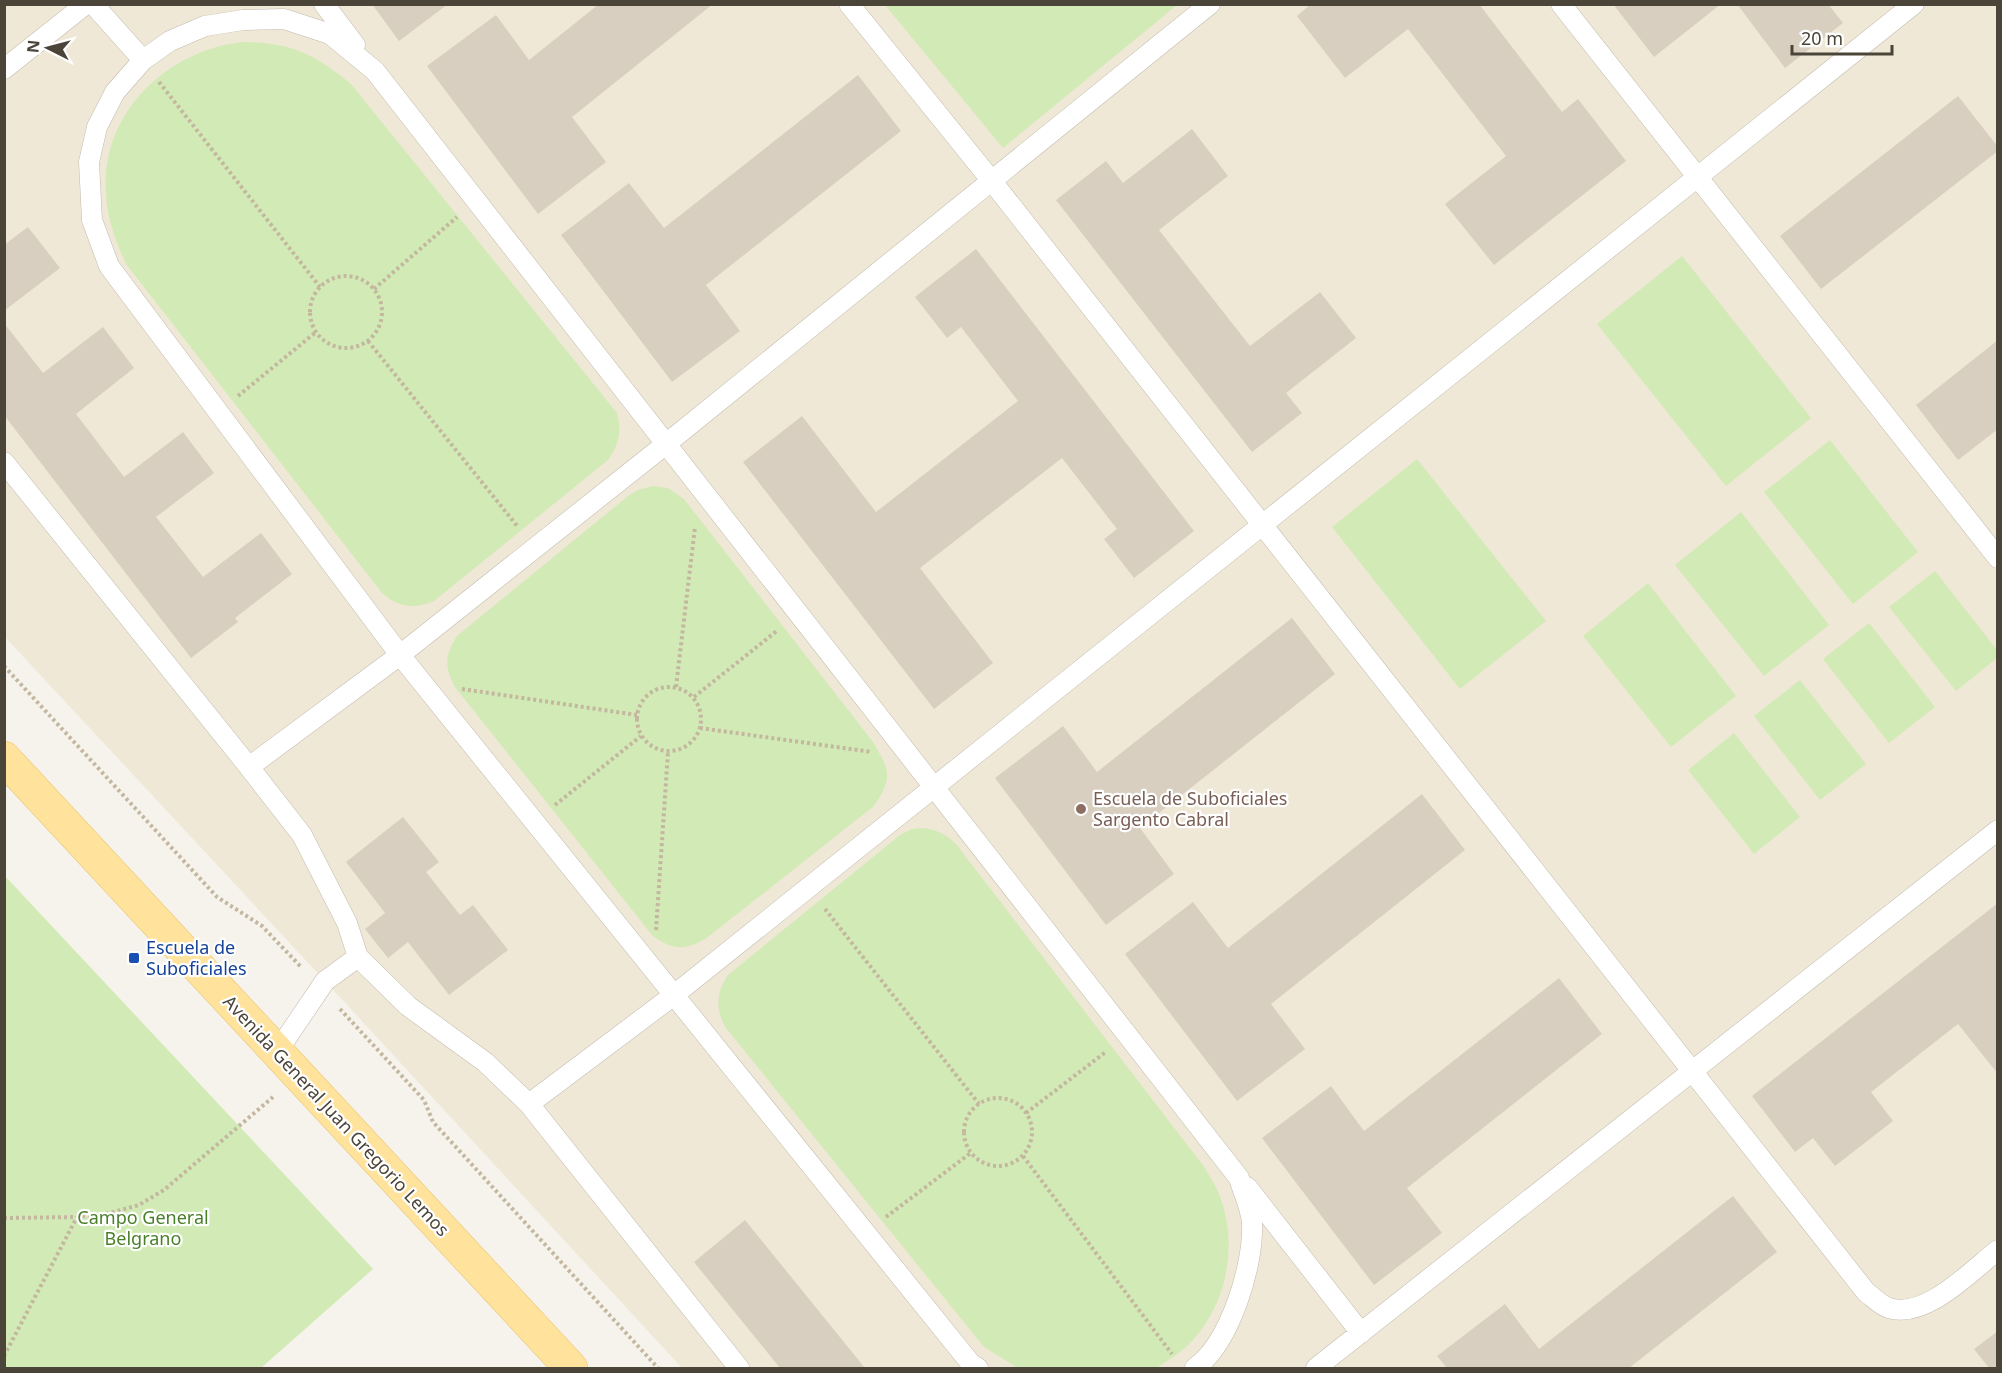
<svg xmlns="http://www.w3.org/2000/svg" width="2002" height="1373" viewBox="0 0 2002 1373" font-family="'Noto Sans',sans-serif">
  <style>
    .education { fill: #efe8d6 }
    .green { fill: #d2eab5 }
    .building { fill: #d8cfc1 }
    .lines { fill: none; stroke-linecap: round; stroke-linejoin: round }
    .lane-casing { stroke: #c2bbae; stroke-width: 21 }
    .primary-casing { stroke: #e6c16a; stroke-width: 34 }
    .path { stroke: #c4b79f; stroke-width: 4; stroke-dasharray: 3 3; stroke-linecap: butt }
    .lane { stroke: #fff; stroke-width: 20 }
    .primary { stroke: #ffe39c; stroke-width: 33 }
    .education-dot { fill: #8d6e63; stroke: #fff; stroke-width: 2 }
    .transit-dot { fill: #1a4fb4; stroke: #fff; stroke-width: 2 }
    .labels { text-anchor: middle; stroke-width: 4.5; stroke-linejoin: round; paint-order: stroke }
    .education-label { font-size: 18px; fill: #785e54; stroke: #fff; text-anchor: start }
    .transit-label { font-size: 18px; fill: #164399; stroke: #fff; text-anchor: start }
    .street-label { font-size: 18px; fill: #4b4439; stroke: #fff }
    .park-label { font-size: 18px; fill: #4a7f2a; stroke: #fff }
  </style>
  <rect width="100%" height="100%" fill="#f6f3ec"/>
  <path class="education" d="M5,5h1992v1363h-1315l-357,-387 -320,-344z"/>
  <path class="green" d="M885,5h292l-174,143z
    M242,42c47,0 73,12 109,42l266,329c5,18 2,32 -9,47l-174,141c-20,9 -36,6 -52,-8l-256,-329c-10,-22 -19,-46 -20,-70 -6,-80 60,-143 136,-152z
    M1682,256l129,162 -85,68 -129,-162z
    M1830,440l88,112 -65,52 -89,-112z
    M1417,459l129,162 -86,68 -128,-162z
    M653,486l15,2 16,11 189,243c17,29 20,35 1,64l-166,131c-22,14 -35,14 -56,-2l-197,-248c-11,-21 -10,-32 2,-51l171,-140 10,-6z
    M1741,512l88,113 -65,51 -89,-111z
    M1935,571l62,79v8l-41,33 -67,-84z
    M1648,583l88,113 -65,51 -88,-111z
    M1869,623l66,84 -46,36 -66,-84z
    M1800,680l66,84 -46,36 -66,-84z
    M1734,733l66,84 -46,37 -66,-84z
    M923,828c14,2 23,6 33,16l249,324c4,8 10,16 13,24 21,49 10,109 -25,148 -10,11 -24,20 -37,28h-138l-34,-21 -258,-319c-11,-19 -10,-35 2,-53l172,-140 12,-6z
    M4,875l369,394 -112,99h-256z"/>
  <path class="building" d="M372,4h76l-49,37z
    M599,4h114l-141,113 34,45 -68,52 -111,-148 69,-51 33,45z
    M1311,4h168l83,108 16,-13 48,62 -132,104 -49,-61 61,-48 -98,-127 -63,49 -48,-62z
    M1613,4h108l-67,53z
    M1737,4h91l15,19 -58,45z
    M858,75l43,56 -195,154 34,46 -68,51 -111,-147 68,-52 35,45z
    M1958,96l40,51v4l-177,138 -41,-53z
    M1192,129l36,47 -69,54 91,116 70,-54 36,46 -70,55 16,20 -50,39 -196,-252 50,-39 17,22z
    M28,227l32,41 -56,43v-66z
    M976,249l218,282 -60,47 -30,-39 13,-10 -55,-71 -142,110 73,95 -59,46 -191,-247 59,-46 74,96 142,-111 -57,-74 -14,11 -32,-41z
    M4,323l39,50 60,-46 31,41 -58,46 48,63 59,-45 31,41 -58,44 47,60 58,-44 31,41 -57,44 3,4 -47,36 -187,-243z
    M1998,340v89l-40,31 -42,-55z
    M1292,618l43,56 -195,154 34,46 -68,51 -111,-147 68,-52 34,46z
    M1422,794l43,56 -194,154 34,45 -68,52 -112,-147 68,-52 35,46z
    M403,817l36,45 -13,10 34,43 13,-10 35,45 -59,45 -41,-53 -20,16 -23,-29 20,-16 -39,-51z
    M1998,903v171l-40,-50 -87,68 22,29 -58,45 -22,-28 -18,14 -43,-56z
    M1559,978l43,56 -195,154 35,45 -68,52 -112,-147 69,-52 33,45z
    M1733,1196l44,56 -148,116h-182l-10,-12 68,-52 34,45z
    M745,1220l120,148h-85l-86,-106z
    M1998,1331v37h-9l-15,-19z"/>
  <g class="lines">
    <defs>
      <path id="lane" d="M93,4l50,56
        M324,4l31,41
        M849,4l142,176 875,1112c7,5 15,14 23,16 36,12 82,-37 109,-58
        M1210,4l-544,440 -266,211 -151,112 53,68 45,88 11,34 50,49 77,56 44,42 145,-109 1240,-991
        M1561,4l437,554
        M4,69l82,-65
        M4,462l245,305
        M277,1052l48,-71 33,-24
        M529,1104l210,264
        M1247,1187l114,146
        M978,1368l-6,-3 -572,-710 -291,-389 -17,-46 -3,-58 8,-35 18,-35 28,-32 27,-19 35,-15 38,-6 41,-1 46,15 45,37 864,1107c4,14 12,30 13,45 2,42 -22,120 -57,145
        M1316,1368l682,-538"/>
      <path id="primary" d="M4,758l567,610"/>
    </defs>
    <use href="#lane" class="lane-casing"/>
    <use href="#primary" class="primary-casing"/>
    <path class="path" d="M159,82l161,205
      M310 312a36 36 0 1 1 72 0a36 36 0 1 1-72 0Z
      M374,289l83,-72
      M368,341l150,186
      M238,396l78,-64
      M4,666l213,231 45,29 40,42
      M637 719a32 32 0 1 1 64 0a32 32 0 1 1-64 0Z
      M676,687l19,-160
      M462,689l175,26
      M694,697l84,-67
      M700,728l172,24
      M555,805l86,-69
      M825,909l154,195
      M656,930l12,-178
      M340,1009l84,91 9,22 225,246
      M964 1132a34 34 0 1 1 68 0a34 34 0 1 1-68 0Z
      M1026,1113l81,-62
      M1023,1156l149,198
      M886,1217l86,-65
      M4,1218l73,-1 33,-4 29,-8 25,-15 109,-93
      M4,1356l73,-139"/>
    <use href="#lane" class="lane"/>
    <use href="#primary" class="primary"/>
  </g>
  <circle class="education-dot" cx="1081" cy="809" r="6"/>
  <rect class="transit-dot" x="128" y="952" width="12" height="12" rx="3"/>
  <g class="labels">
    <g class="education-label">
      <text x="1093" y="805">Escuela de Suboficiales<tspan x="1093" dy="21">Sargento Cabral</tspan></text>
    </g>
    <g class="transit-label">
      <text x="146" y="954">Escuela de<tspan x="146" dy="21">Suboficiales</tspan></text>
    </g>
    <g class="street-label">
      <text transform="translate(336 1116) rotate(47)" y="6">Avenida General Juan Gregorio Lemos</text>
    </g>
    <g class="park-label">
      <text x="143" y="1224">Campo General<tspan x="143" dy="21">Belgrano</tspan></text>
    </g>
  </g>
  <rect width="2002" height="1373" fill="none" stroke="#4b4439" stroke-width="12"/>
  <g transform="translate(48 48) rotate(276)" stroke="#ffffff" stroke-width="4.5" paint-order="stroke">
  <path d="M0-4.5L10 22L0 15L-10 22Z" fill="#4b4439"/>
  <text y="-9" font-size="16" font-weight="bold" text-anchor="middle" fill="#4b4439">N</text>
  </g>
  <path d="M1792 45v9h100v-9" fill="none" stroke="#4b4439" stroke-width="3"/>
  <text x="1801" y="45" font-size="18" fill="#4b4439" stroke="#ffffff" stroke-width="4.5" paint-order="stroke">20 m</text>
</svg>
